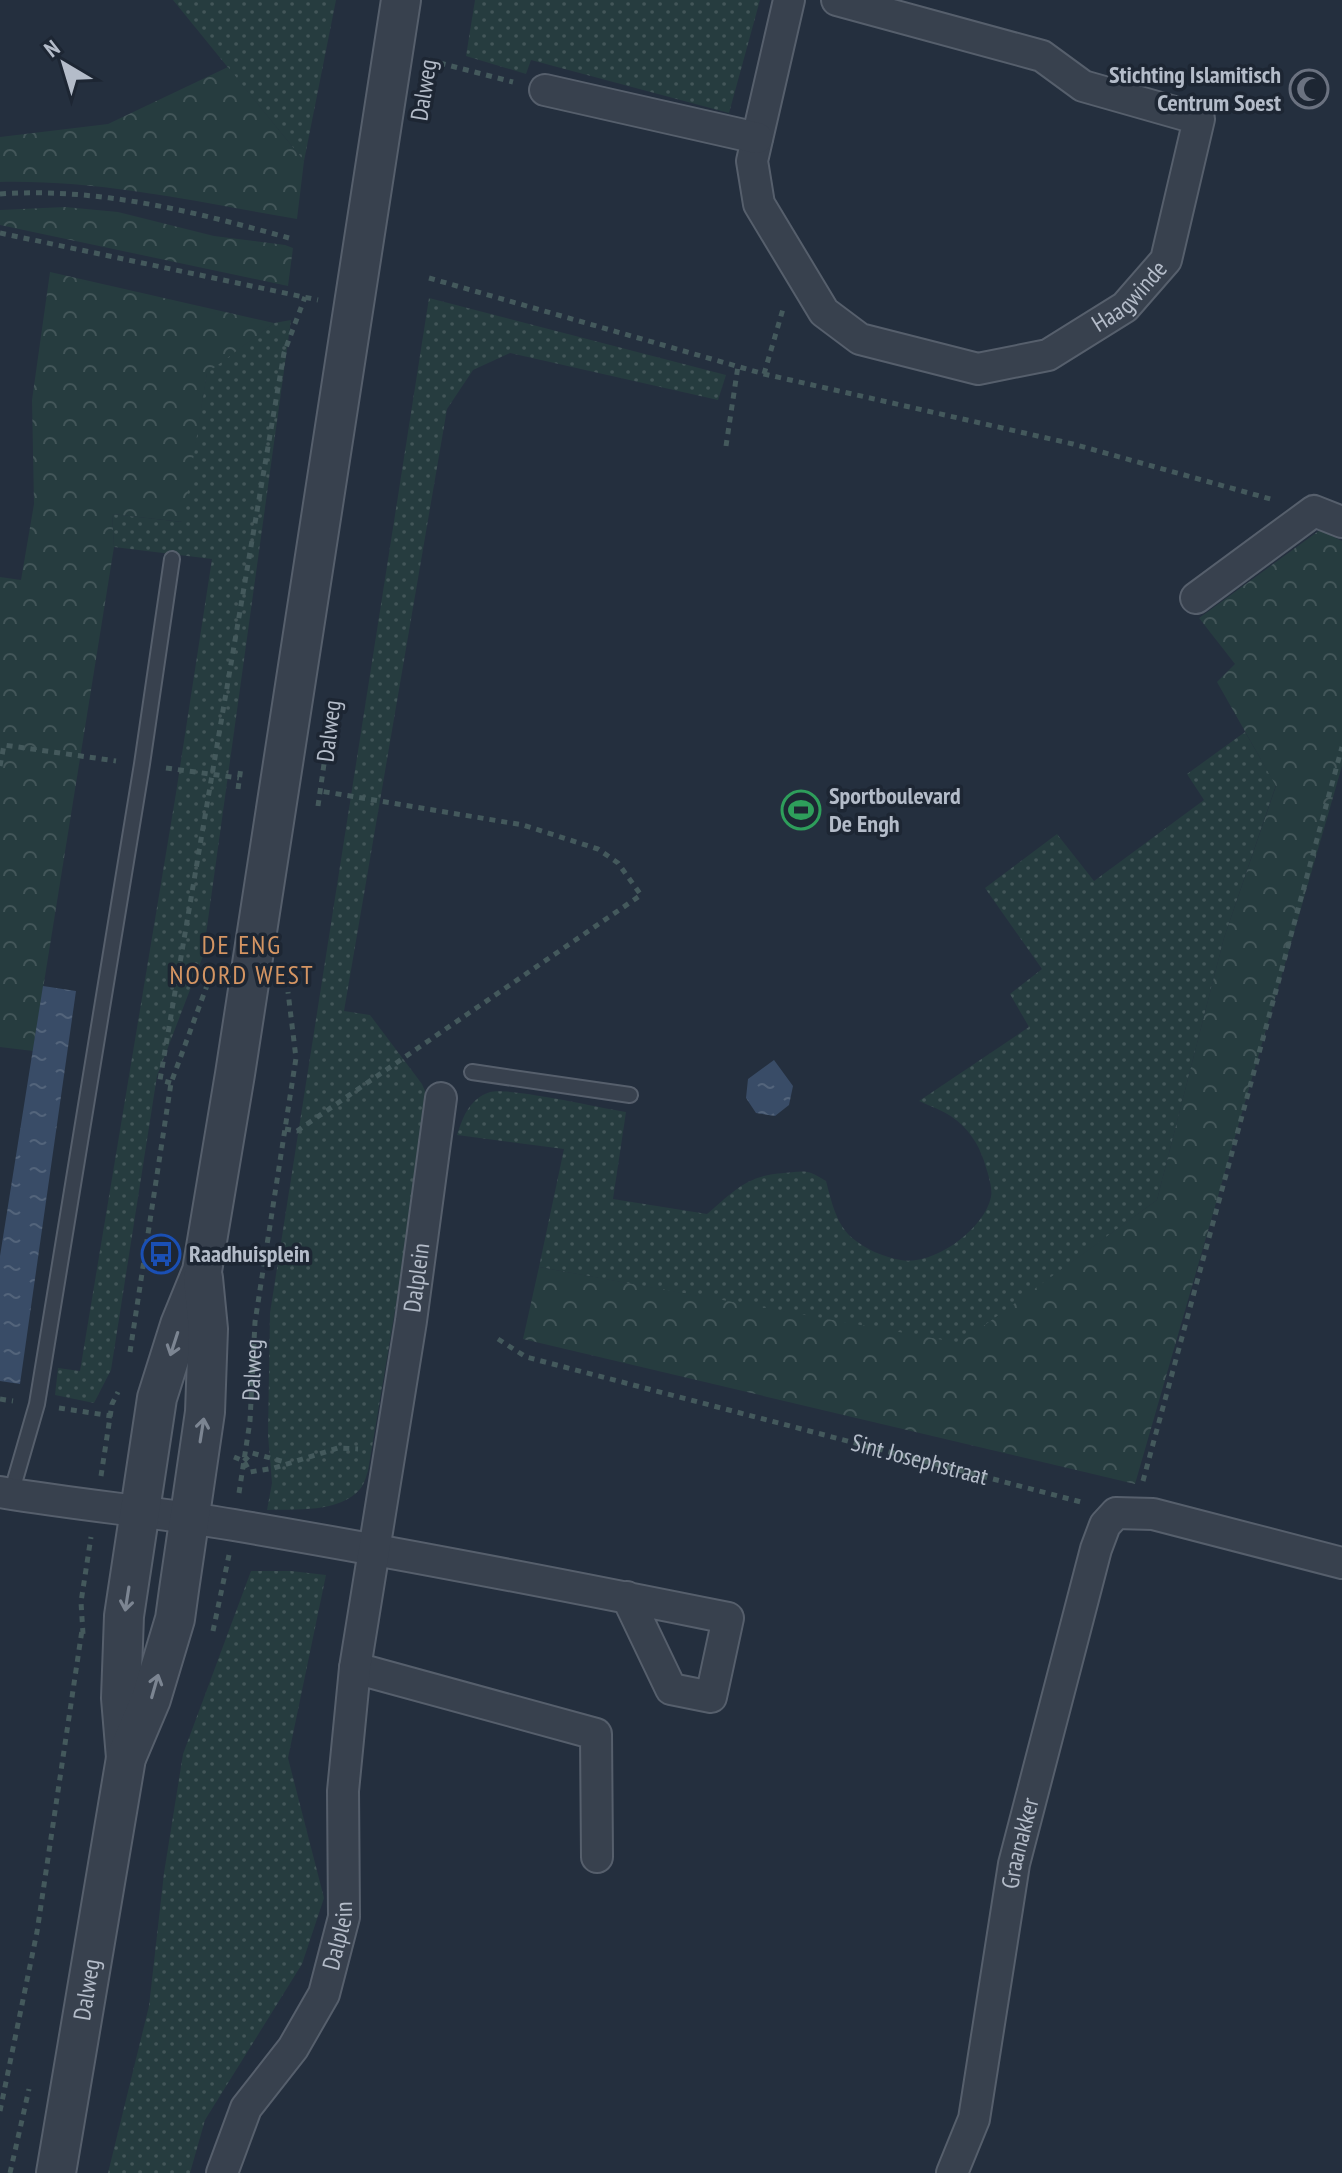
<svg xmlns="http://www.w3.org/2000/svg" width="1342" height="2173" viewBox="0 0 1342 2173" font-family="'PT Sans Narrow',sans-serif">
  <style>
    .grass { fill: url(#grass-dots) }
    .forest { fill: url(#forest-crowns) }
    .water { fill: url(#water-ripples) }
    .lines { fill: none; stroke-linecap: round; stroke-linejoin: round }
    .service-casing { stroke: #565f6c; stroke-width: 18 }
    .minor-casing { stroke: #565f6c; stroke-width: 34 }
    .tertiary-casing { stroke: #565f6c; stroke-width: 42 }
    .path { stroke: #44595c; stroke-width: 5; stroke-dasharray: 6 6; stroke-linecap: butt }
    .service { stroke: #38414e; stroke-width: 14 }
    .minor { stroke: #38414e; stroke-width: 30 }
    .tertiary { stroke: #38414e; stroke-width: 38 }
    .oneway { stroke: #7c8592 }
    .labels { text-anchor: middle; stroke-width: 7; stroke-linejoin: round; paint-order: stroke }
    .poi-label { font-size: 24px; font-weight: bold; fill: #b4bcc9; stroke: #1d2633; text-anchor: start }
    .street-label { font-size: 24px; fill: #b4bcc9; stroke: #1d2633 }
    .neighbourhood-label { font-size: 26px; letter-spacing: 2px; fill: #d59563; stroke: #1d2633 }
  </style>
  <defs>
    <pattern id="grass-dots" width="8" height="8" patternUnits="userSpaceOnUse" patternTransform="scale(2)"><rect width="8" height="8" fill="#263c3f"/><path d="M2 2h.1M6 6h.1" fill="none" stroke="#435659" stroke-width="1.8" stroke-linecap="round"/></pattern>
    <pattern id="forest-crowns" width="20" height="18" patternUnits="userSpaceOnUse" patternTransform="scale(2)"><rect width="20" height="18" fill="#263c3f"/><path d="M2 6a3 3 0 1 1 6 0M12 15a3 3 0 1 1 6 0" fill="none" stroke="#435659"/></pattern>
    <pattern id="water-ripples" width="26" height="14" patternUnits="userSpaceOnUse" patternTransform="scale(2)"><rect width="26" height="14" fill="#394c67"/><path d="M2 4q2-2 4 0t4 0M15 11q2-2 4 0t4 0" fill="none" stroke="#53647b"/></pattern>
  </defs>
  <rect width="100%" height="100%" fill="#242f3e"/>
  <path class="grass" d="M173,0h163l-32,161z
    M475,0h285l-31,113 -198,-53 -5,14 -60,-18z
    M429,298l297,77 -8,25 -208,-47 -37,17 -26,39 -103,602 26,4 52,69 8,19 -62,368c-2,6 -4,14 -8,18 -20,24 -65,20 -93,21l5,-27 -4,-48 2,-122z
    M291,320l-88,636 -46,120 -46,294 -17,33 -39,-8 3,-27 22,3 96,-578 36,-234 -98,-12 -2,-33 70,8 25,-150 67,-49z
    M1245,732l31,53 -52,153 -67,262 -197,144 -421,-77 25,-118 -107,-14c6,-18 12,-36 33,-43 19,-5 111,16 136,20l-13,87 94,15c27,-23 40,-39 77,-41 22,-2 23,-4 42,8 5,19 10,42 25,56 14,12 32,20 50,23 32,6 83,-30 90,-63 2,-10 -4,-26 -7,-36 -6,-18 -16,-33 -32,-44 -10,-7 -22,-11 -33,-16l110,-74 -19,-33 32,-25 -57,-81 72,-54 37,47 110,-81 -17,-26z
    M251,1571h40l35,4 -38,183 36,140 -22,66 -97,156 -15,53h-82l41,-167 15,-133 19,-119z"/>
  <path class="forest" d="M228,67l76,94 -7,58c-100,-17 -196,-39 -297,-37v-45l108,-13z
    M65,207l53,5 96,24 71,9 8,3 -5,38 -288,-61v-15z
    M50,272l224,51 -67,50 -24,149 -71,-8 2,33 -81,504 -33,-4v-470l21,3 13,-76 -2,-104z
    M1320,530l22,11v225l-207,718 -612,-145 16,-72 421,76 197,-143 67,-262 52,-152 -59,-104 18,-18 -36,-46z"/>
  <path class="water" d="M43,986l33,5 -56,393 -20,-3v-125z
    M774,1060l19,26 -4,19 -14,11 -19,-3 -10,-15 2,-19z"/>
  <g class="lines">
    <defs>
      <path id="service" d="M472,1072l158,23
        M11,1494l26,-90 105,-640 30,-205"/>
      <g id="minor">
        <path id="s3" d="M789,0l-37,161 7,43 65,108 36,27 118,30 70,-14 77,-48 41,-47 33,-141 -116,-33 -41,-30 -205,-56"/>
        <path d="M545,90l212,48"/>
        <path d="M1196,598l118,-87 28,11"/>
        <path d="M0,1492c78,13 156,20 234,33 165,28 330,60 494,93l-17,79 -40,-8 -44,-92"/>
        <path d="M355,1668l241,66 1,123"/>
        <path id="s4" d="M222,2173l24,-65 47,-60 31,-54 20,-77 -1,-126 12,-123 56,-347 30,-223"/>
        <path id="s5" d="M952,2173l22,-54 40,-255 82,-315 9,-24 11,-12 37,1 189,49"/>
      </g>
      <g id="tertiary">
        <path d="M126,1758l-5,-60 3,-82 33,-218 23,-73 22,-54 33,-197 166,-1074"/>
        <path id="s6" d="M56,2173l70,-415 25,-59 24,-80 4,-29 26,-178 3,-83 -5,-51"/>
      </g>
    </defs>
    <use href="#service" class="service-casing"/>
    <use href="#minor" class="minor-casing"/>
    <use href="#tertiary" class="tertiary-casing"/>
    <g class="path">
      <path d="M428,60l85,22"/>
      <path d="M0,194c99,-7 195,18 289,44"/>
      <path d="M0,233l318,67"/>
      <path d="M429,278l335,96 309,70 201,56"/>
      <path d="M764,374l19,-65"/>
      <path d="M726,446l12,-80"/>
      <path d="M0,766l4,-21 112,16"/>
      <path d="M166,768l73,10"/>
      <path d="M238,789l3,-22"/>
      <path d="M318,806l6,-42"/>
      <path d="M171,1083l-11,-3 124,-727 21,-56"/>
      <path d="M285,1129l12,2 344,-236 -23,-32 -20,-14 -75,-24 -203,-34"/>
      <path id="s1" d="M498,1339l28,18 555,145"/>
      <path d="M130,1352l41,-269 38,-103"/>
      <path d="M0,1399l13,2"/>
      <path d="M59,1408l53,8"/>
      <path d="M234,1457l10,4 6,11 24,-4 64,-20 20,1"/>
      <path d="M244,1461l8,-8 33,9"/>
      <path d="M101,1476l11,-72 6,-12"/>
      <path d="M1143,1481l199,-734"/>
      <path id="s2" d="M239,1493l11,-72 5,-99 41,-264 -8,-66"/>
      <path d="M213,1631l16,-76"/>
      <path d="M83,1634l-2,-32 10,-65"/>
      <path d="M0,2111l37,-179 45,-302"/>
      <path d="M10,2173l19,-84"/>
    </g>
    <use href="#service" class="service"/>
    <use href="#minor" class="minor"/>
    <use href="#tertiary" class="tertiary"/>
  </g>
  <defs><path id="oneway-shaft" d="M-6 0H5M1.5-3L5.5 0L1.5 3" fill="none" stroke-width="1.6" stroke-linecap="round" stroke-linejoin="round" transform="scale(2)"/></defs>
  <g class="oneway">
    <use href="#oneway-shaft" transform="translate(174 1344) rotate(108)"/>
    <use href="#oneway-shaft" transform="translate(202 1430) rotate(-81)"/>
    <use href="#oneway-shaft" transform="translate(127 1599) rotate(99)"/>
    <use href="#oneway-shaft" transform="translate(155 1686) rotate(-74)"/>
  </g>
  <defs>
    <symbol id="mosque-ring" viewBox="-11 -11 22 22"><circle r="9.5" fill="#1d2633" stroke="#6b7280" stroke-width="1.5"/><path d="M3.5-4.9A6 6 0 1 0 3.5 4.9A5 5 0 1 1 3.5-4.9Z" fill="#6b7280"/></symbol>
    <symbol id="stadium-ring" viewBox="-11 -11 22 22"><circle r="9.5" fill="#1d2633" stroke="#2e9e5b" stroke-width="1.5"/><path d="M0-5a6.5 5 0 1 0 0 10a6.5 5 0 1 0 0-10ZM-3.5-1.8h7v3.6h-7Z" fill="#2e9e5b"/></symbol>
    <symbol id="bus-ring" viewBox="-11 -11 22 22"><circle r="9.5" fill="#1d2633" stroke="#1a4fb4" stroke-width="1.5"/><path d="M-5-6H5V4H4V6H2V4H-2V6H-4V4H-5ZM-3.5-4V0h7V-4ZM-3.5 1.2v1.5H-2V1.2ZM2 1.2v1.5H3.5V1.2Z" fill="#1a4fb4"/></symbol>
  </defs>
  <g fill-rule="evenodd">
    <use href="#mosque-ring" x="1287" y="67" width="44" height="44"/>
    <use href="#stadium-ring" x="779" y="788" width="44" height="44"/>
    <use href="#bus-ring" x="139" y="1232" width="44" height="44"/>
  </g>
  <g class="labels">
    <g class="poi-label">
      <text x="1281" y="83" text-anchor="end">Stichting Islamitisch<tspan x="1281" dy="28">Centrum Soest</tspan></text>
      <text x="829" y="804">Sportboulevard<tspan x="829" dy="28">De Engh</tspan></text>
      <text x="189" y="1262">Raadhuisplein</text>
    </g>
    <g class="street-label">
      <text transform="translate(424 90) rotate(-81)" y="8">Dalweg</text>
      <text dy="8" stroke="none"><textPath href="#s3" startOffset="674">Haagwinde</textPath></text>
      <text transform="translate(329 731) rotate(-83)" y="8">Dalweg</text>
      <text dy="8" stroke="none"><textPath href="#s4" startOffset="932">Dalplein</textPath></text>
      <text dy="8" stroke="none"><textPath href="#s2" startOffset="124">Dalweg</textPath></text>
      <text dy="8" stroke="none"><textPath href="#s1" startOffset="440">Sint Josephstraat</textPath></text>
      <text dy="8" stroke="none"><textPath href="#s5" startOffset="338">Graanakker</textPath></text>
      <text dy="8" stroke="none"><textPath href="#s4" startOffset="268">Dalplein</textPath></text>
      <text dy="8" stroke="none"><textPath href="#s6" startOffset="186">Dalweg</textPath></text>
    </g>
    <g class="neighbourhood-label">
      <text x="242" y="954">DE ENG<tspan x="242" dy="30">NOORD WEST</tspan></text>
    </g>
  </g>
  <g transform="translate(64 64) rotate(322)" stroke="#1d2633" stroke-width="6" paint-order="stroke">
  <path d="M0-6L14 30L0 20L-14 30Z" fill="#b4bcc9"/>
  <text y="-12" font-size="22" font-weight="bold" text-anchor="middle" fill="#b4bcc9">N</text>
  </g>
</svg>
